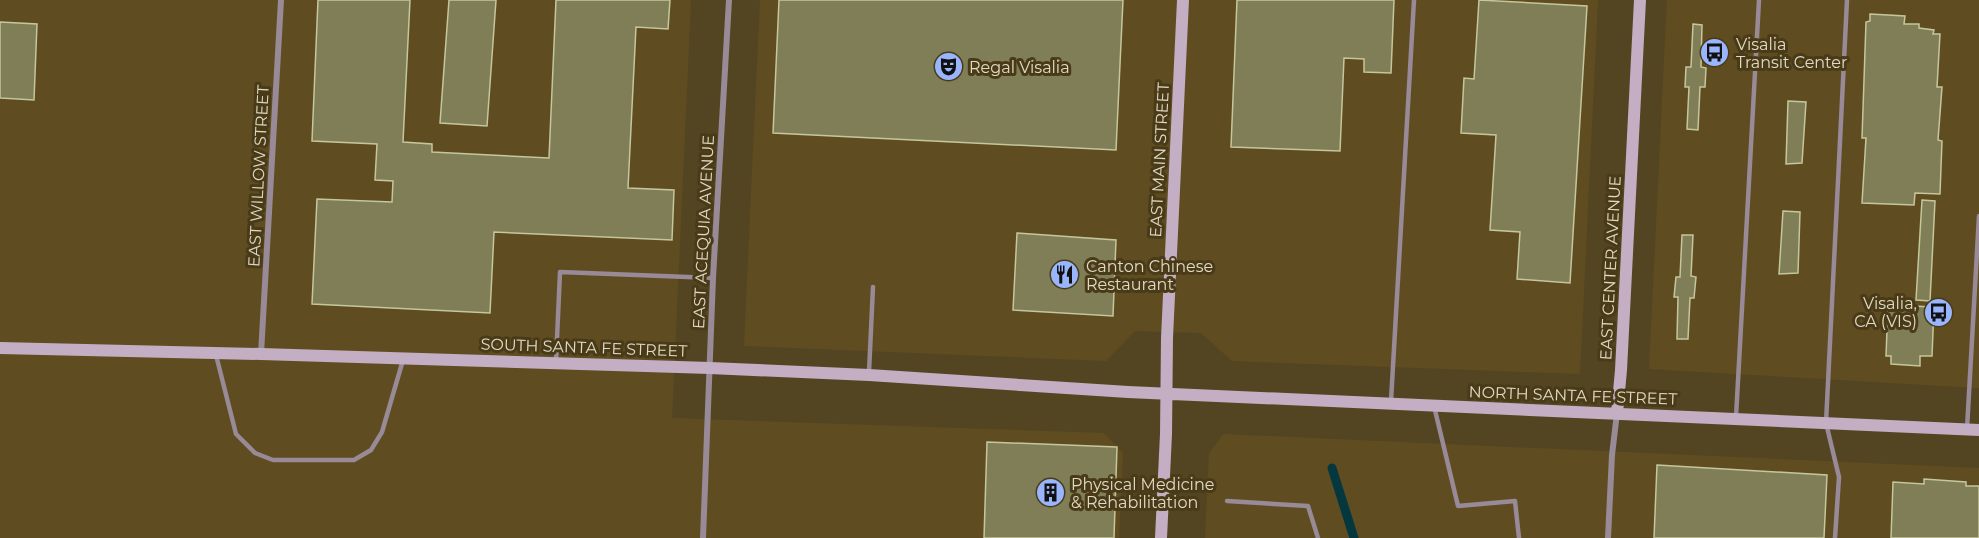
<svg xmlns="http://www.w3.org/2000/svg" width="1979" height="538" viewBox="0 0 1979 538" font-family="Montserrat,sans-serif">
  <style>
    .built { fill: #5f4d21 }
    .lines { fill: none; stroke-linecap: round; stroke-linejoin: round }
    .stream { stroke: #04383e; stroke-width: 9 }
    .building { fill: #7f7e57; stroke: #c6c69c; stroke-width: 1.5 }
    .lane { stroke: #988a97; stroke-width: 4.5 }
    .street { stroke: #988a97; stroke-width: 6 }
    .secondary { stroke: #c4aec3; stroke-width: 12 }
    .labels { text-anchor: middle; stroke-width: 6; stroke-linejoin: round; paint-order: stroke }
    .poi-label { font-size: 16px; fill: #e1d9c5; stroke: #493b17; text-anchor: start }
    .street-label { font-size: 16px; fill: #e1d9c5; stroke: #493b17 }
  </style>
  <rect width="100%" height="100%" fill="#544522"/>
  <path class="built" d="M0,0h691l-19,418 432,15 19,20 -4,85h-1119z
    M760,0h838l-18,374 -348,-13 -31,-28 -66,-2 -29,30 -362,-15z
    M1667,0h312v388l-330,-19z
    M1223,434l756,34v70h-774l4,-84z"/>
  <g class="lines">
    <path class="stream" d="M1332,468l22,70"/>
  </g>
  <path class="building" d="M318,0h92l-7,142 29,2v8l117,6 7,-158h114l-2,29 -32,-2 -8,161 46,2 -2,50 -178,-8 -4,81 -178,-9 5,-105 75,3 1,-21 -18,-1 2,-36 -65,-3z
    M449,0h47l-9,126 -47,-3z
    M779,0h344l-7,150 -343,-17z
    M1237,0h157l-3,73 -27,-1v-13l-20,-1 -4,93 -109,-4z
    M1479,0l108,6 -17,277 -53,-4 3,-47 -30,-2 6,-95 -35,-2 3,-55 10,1z
    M1870,14l35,2 -1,8h15v4l15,2 -1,4h7l-3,53h5l-4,53 4,1 -2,53 -25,-1 -1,12 -52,-2 4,-65h-4l4,-116 4,-1z
    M0,22l37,2 -3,76 -34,-2z
    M1693,24l9,1 -1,42 5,1 -1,19h-5l-2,43 -11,-1 2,-42h-4l1,-20h5z
    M1788,101l18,1 -4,61 -16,1z
    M1922,200l13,1 -5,100 -14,-1z
    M1783,211l17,1 -2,61 -19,1z
    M1017,233l99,7 -3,76 -100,-6z
    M1682,235h11l-2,41 5,1 -2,21h-4l-2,41h-11l1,-42h-4l2,-20h4z
    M1888,305l46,2 -2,49h-12v10l-29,-2v-8h-5z
    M987,442l130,5 -3,91h-130z
    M1657,465l170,10 -3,63h-170z
    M1924,479l42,3v4h13v52h-88l2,-56 31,2z"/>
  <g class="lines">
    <path class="lane" d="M216,355l20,79 19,19 18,7h81l17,-10 11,-18 21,-72
      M556,361l4,-89 153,6
      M869,372l4,-85
      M1391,401l23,-401
      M1434,406l24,100 57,-5 4,37
      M1736,417l23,-417
      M1967,429l12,-213
      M1227,501l81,5 10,32
      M1835,538l4,-61 -13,-54 21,-423"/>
    <path class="street" d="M261,354l20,-354
      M703,538l10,-260 16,-278
      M1608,538l4,-83 5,-42"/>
    <path class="secondary" d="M0,348l261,6 449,14 159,7 259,17 851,38
      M1617,413l4,-43 19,-370
      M1161,538l5,-104 1,-96 16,-338"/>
  </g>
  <defs>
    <symbol id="bus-disc" viewBox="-11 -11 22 22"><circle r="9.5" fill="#98b5fd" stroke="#493b17"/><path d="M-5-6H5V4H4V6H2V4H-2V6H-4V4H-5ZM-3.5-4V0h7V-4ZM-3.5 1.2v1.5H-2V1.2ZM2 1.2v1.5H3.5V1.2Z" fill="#111"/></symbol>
    <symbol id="theatre-disc" viewBox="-11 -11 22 22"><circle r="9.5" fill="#98b5fd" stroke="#493b17"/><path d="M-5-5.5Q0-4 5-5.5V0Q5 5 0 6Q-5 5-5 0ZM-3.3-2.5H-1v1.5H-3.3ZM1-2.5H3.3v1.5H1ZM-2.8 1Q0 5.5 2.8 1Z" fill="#111"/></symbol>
    <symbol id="restaurant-disc" viewBox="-11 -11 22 22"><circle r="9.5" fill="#98b5fd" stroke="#493b17"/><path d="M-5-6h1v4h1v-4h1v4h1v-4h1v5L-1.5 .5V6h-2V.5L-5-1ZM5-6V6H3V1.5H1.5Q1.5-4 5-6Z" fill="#111"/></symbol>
    <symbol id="building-disc" viewBox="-11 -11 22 22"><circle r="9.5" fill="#98b5fd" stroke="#493b17"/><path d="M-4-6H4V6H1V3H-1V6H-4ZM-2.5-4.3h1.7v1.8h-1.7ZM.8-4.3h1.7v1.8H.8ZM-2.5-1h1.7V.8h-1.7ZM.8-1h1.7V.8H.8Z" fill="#111"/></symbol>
  </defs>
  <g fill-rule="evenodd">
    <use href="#bus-disc" x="1698" y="36" width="33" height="33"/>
    <use href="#theatre-disc" x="932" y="50" width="33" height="33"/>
    <use href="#restaurant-disc" x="1048" y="258" width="33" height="33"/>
    <use href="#bus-disc" x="1922" y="296" width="33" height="33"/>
    <use href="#building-disc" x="1034" y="476" width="33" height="33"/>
  </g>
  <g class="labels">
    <g class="poi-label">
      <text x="1736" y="50">Visalia<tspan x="1736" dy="18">Transit Center</tspan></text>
      <text x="969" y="73">Regal Visalia</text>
      <text x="1086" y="272">Canton Chinese<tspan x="1086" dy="18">Restaurant</tspan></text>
      <text x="1917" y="309" text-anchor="end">Visalia,<tspan x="1917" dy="18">CA (VIS)</tspan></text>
      <text x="1071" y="490">Physical Medicine<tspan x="1071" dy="18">&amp; Rehabilitation</tspan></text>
    </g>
    <g class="street-label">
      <text transform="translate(1159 160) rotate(-87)" y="6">EAST MAIN STREET</text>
      <text transform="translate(258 176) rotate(-87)" y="6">EAST WILLOW STREET</text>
      <text transform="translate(703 232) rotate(-87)" y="6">EAST ACEQUIA AVENUE</text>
      <text transform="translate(1610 268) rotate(-87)" y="6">EAST CENTER AVENUE</text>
      <text transform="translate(584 347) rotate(2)" y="6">SOUTH SANTA FE STREET</text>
      <text transform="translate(1573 395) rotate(2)" y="6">NORTH SANTA FE STREET</text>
    </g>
  </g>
</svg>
